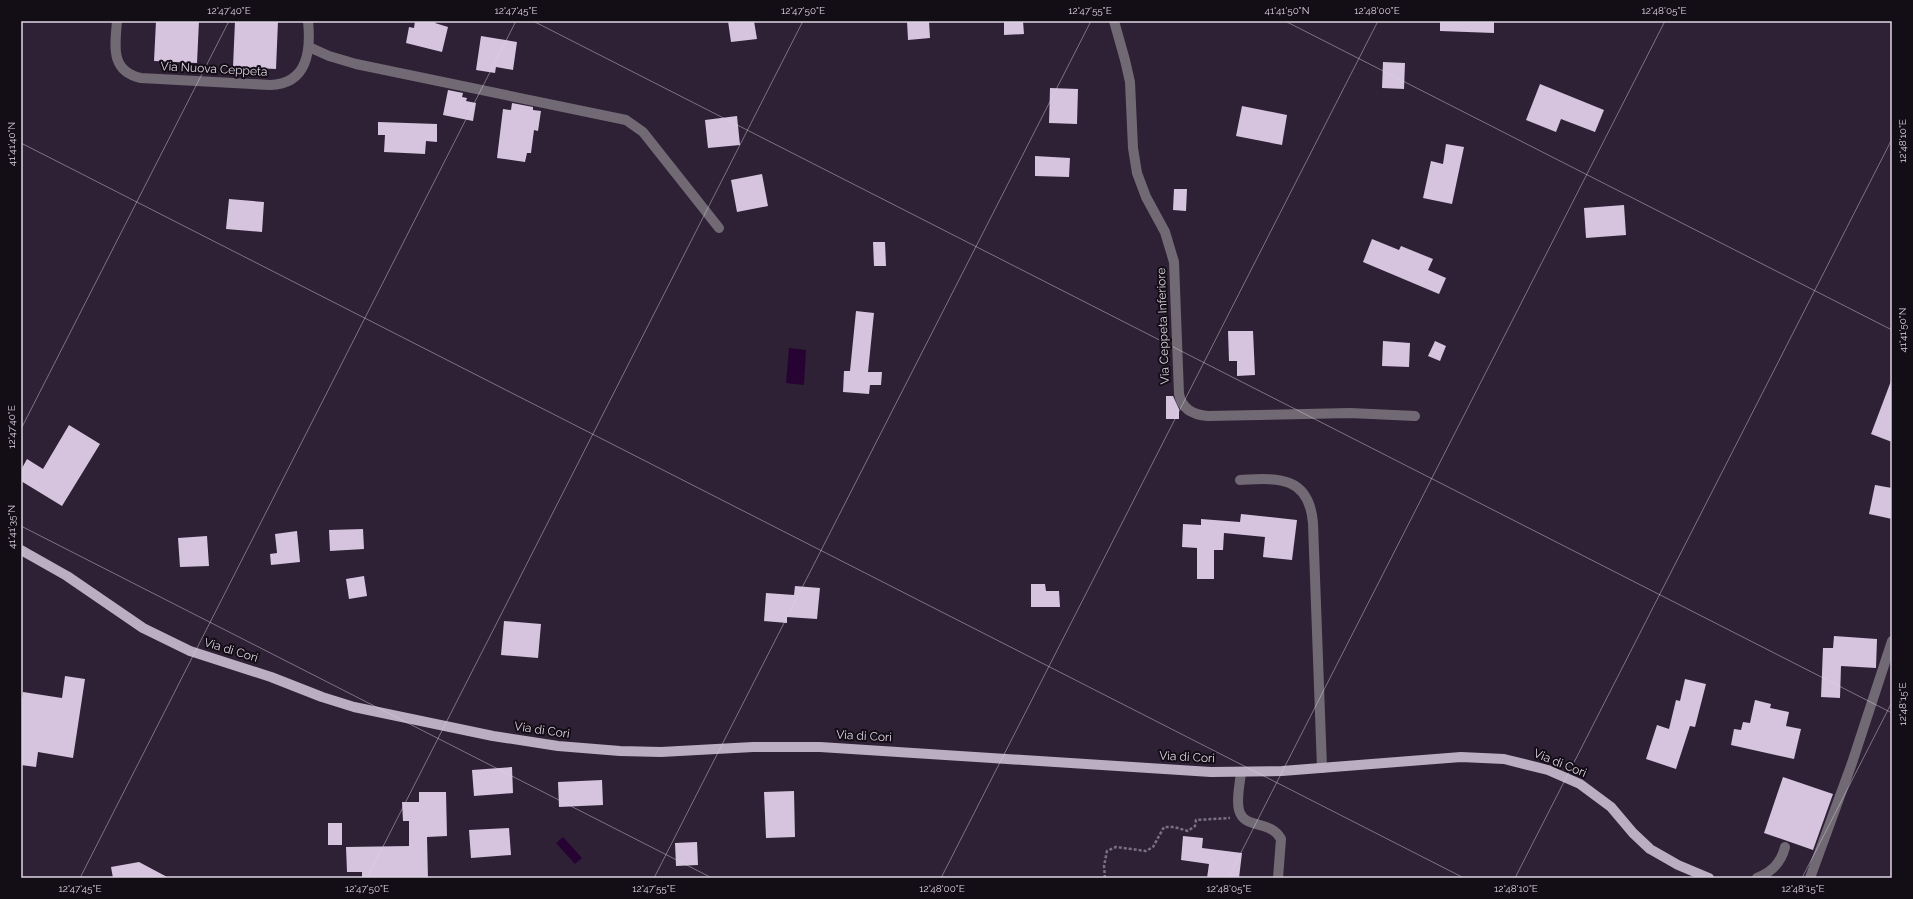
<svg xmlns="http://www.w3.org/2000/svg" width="1913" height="899" viewBox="0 0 1913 899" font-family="Raleway,sans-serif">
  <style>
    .water { fill: #260333 }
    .building { fill: #d6c4de }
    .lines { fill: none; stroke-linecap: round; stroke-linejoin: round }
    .path { stroke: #7b7081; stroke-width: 2.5; stroke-dasharray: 3 2; stroke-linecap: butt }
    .minor { stroke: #716a74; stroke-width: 10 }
    .major { stroke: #bbadc2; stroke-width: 10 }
    .ticks { fill: none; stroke: #ded5e3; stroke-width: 1; stroke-opacity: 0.45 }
    .labels { text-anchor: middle; stroke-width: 4; stroke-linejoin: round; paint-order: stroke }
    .street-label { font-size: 12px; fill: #ded5e3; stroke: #130d16 }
    .neatline { fill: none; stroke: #ded5e3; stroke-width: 1.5 }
    .ticks-label { font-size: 10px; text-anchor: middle; fill: #ded5e3 }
  </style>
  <rect width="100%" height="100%" fill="#2e2135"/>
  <path class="water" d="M789,348l17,2 -2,35 -18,-2z
    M563,837l19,21 -7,6 -19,-21z"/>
  <path class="building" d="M156,21h43l-2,42 -43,-2z
    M235,21h43l-2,48 -43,-2z
    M415,21h21l-1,2 13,4 -6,25 -36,-9 3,-16 5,1z
    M728,21h26l3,18 -26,3z
    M907,21h22l1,17 -22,2z
    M1004,21h19l1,13 -20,1z
    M1440,21h54v12l-54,-2z
    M481,36l36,6 -4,28 -17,-3 -1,6 -19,-3z
    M1383,62l22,1 -1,26 -22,-1z
    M1540,84l64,26 -9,22 -34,-13 -5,13 -30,-12z
    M1050,88l28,1 -1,35 -28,-1z
    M448,90l15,3 -1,4 5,1 -1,3 10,2 -3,18 -30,-6z
    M512,103l21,4v3l8,1 -3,20 -4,-1 -3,23h-4l-2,9 -28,-4 6,-49 8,1z
    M1242,106l45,9 -5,30 -46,-9z
    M737,116l3,29 -32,3 -3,-28z
    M378,122l59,2v18l-11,-1 -1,13 -41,-2 1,-17h-7z
    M1446,144l18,3 -12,57 -29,-6 8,-37 12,3z
    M1035,156l35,2 -1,19 -34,-1z
    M762,174l6,32 -31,6 -6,-32z
    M1174,189h13l-1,22 -13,-1z
    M229,199l35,3 -2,30 -36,-3z
    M1624,205l2,30 -40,3 -2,-30z
    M1372,239l27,11 2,-4 32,13 -5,11 18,8 -7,16 -76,-32z
    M873,242h12l1,24h-12z
    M856,311l18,2 -6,59h14l-1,13h-11l-1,9 -26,-2 1,-21h6z
    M1228,331h25l2,44 -18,1v-15h-8z
    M1383,341l27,2 -1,24 -27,-1z
    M1435,341l11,5 -6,15 -12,-5z
    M1891,381h1v61l-21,-8z
    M1166,396h7l6,13v10h-13z
    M69,425l31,19 -38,62 -41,-25v-11l6,-11 16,10z
    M1875,485l17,3v31l-23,-5z
    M1241,514l56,6 -5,40 -29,-3 2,-20 -41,-4 -1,17h-9v29h-17v-31l-15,-1 1,-23 18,1v-6l39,3z
    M363,529l1,20 -34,2 -1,-21z
    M297,531l3,31 -29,3 -1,-11 7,-1 -2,-19z
    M207,536l2,30 -29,1 -2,-29z
    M364,576l3,20 -18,3 -3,-20z
    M1031,584h14l1,7h13l1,16h-29z
    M795,586l25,2 -3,31 -30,-2v6l-23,-2 2,-28 28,2z
    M504,621l37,3 -3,34 -37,-3z
    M1834,636l43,3 -1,29 -35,-2 -1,32 -19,-1 2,-49h10z
    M65,676l20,3 -12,79 -35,-6 -2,15 -15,-2v-58l2,-15 39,6z
    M1685,679l21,5 -11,43 -5,-1 -14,43 -30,-10 11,-34 12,4 7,-29 4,1z
    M1755,700l16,4 -1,4 19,4 -3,14 15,3 -7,30 -63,-14 3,-16 7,1 2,-8 7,1z
    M512,767l1,26 -39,3 -2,-26z
    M1783,777l50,17 -20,56 -49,-17z
    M602,780l1,25 -44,2 -1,-25z
    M794,791l1,46 -29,1 -2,-46z
    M419,792h27l1,44 -20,1 1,41h-66v-6h-15l-1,-25 63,-1v-25h-6l-1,-19h17z
    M328,823h14v22h-14z
    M509,828l2,27 -40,3 -2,-28z
    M1183,836l20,2 -1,10 40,5 -3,25h-32l2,-14 -28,-4z
    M697,842l1,23 -22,1 -1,-23z
    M139,862l30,16h-56l-2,-11z"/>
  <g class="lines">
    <path class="path" d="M1105,878l-1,-12 3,-15 9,-4 30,4 7,-4 11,-20h10l14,4 7,-5 1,-6 34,-2"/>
    <path class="minor" d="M117,21c-2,25 -7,50 24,57l129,7c38,-1 41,-35 38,-64
      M1114,21l11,39 5,22 3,66 4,25 9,24 19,35 9,30 5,132c3,16 15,21 29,22l142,-3 65,3
      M309,47l20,9 27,8 270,56 17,12 76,96
      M1240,480c37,-2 69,-5 73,43l9,245
      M1241,772c-1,12 -5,27 -2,38 5,20 31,9 42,29l-3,39
      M1757,878c15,-6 24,-15 28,-31
      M1810,878l42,-115 40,-122"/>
    <path class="major" d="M21,550l46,26 76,52 47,23 81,26 51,20 32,10 139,29 65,10 62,5 41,1 92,-5h67l391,25 71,-1 179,-14 43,2 44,11 32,14 31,23 22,26 17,16 28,16 31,13"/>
  </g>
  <path class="ticks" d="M533,21l1359,692M1285,21l607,309M21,143l1443,735M21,429l208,-408M21,526l691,352M80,878l436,-857M367,878l436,-857M654,878l437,-857M941,878l437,-857M1228,878l437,-857M1515,878l377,-739M1802,878l90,-176"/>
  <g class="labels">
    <g class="street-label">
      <text transform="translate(214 69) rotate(3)" y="4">Via Nuova Ceppeta</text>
      <text transform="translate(1163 326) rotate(-92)" y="4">Via Ceppeta Inferiore</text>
      <text transform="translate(231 650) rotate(17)" y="4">Via di Cori</text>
      <text transform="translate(542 730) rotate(8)" y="4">Via di Cori</text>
      <text transform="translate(864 736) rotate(3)" y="4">Via di Cori</text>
      <text transform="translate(1187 757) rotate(3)" y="4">Via di Cori</text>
      <text transform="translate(1560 763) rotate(22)" y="4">Via di Cori</text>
    </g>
  </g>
  <rect width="1913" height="899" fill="none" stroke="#130d16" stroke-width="44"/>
  <rect x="22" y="22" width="1869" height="855" class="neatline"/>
  <g class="ticks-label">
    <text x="229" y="14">12°47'40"E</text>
    <text x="516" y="14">12°47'45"E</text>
    <text x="803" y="14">12°47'50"E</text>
    <text x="1090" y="14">12°47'55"E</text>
    <text x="1287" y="14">41°41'50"N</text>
    <text x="1377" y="14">12°48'00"E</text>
    <text x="1664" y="14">12°48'05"E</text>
    <text transform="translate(1902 141) rotate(-90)" y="4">12°48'10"E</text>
    <text transform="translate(11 144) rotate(-90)" y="4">41°41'40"N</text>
    <text transform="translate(1902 330) rotate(-90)" y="4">41°41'50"N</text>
    <text transform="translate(11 427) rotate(-90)" y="4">12°47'40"E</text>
    <text transform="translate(11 527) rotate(-90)" y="4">41°41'35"N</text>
    <text transform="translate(1902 704) rotate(-90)" y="4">12°48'15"E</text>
    <text x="80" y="892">12°47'45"E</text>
    <text x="367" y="892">12°47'50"E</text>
    <text x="654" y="892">12°47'55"E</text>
    <text x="942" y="892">12°48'00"E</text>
    <text x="1229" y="892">12°48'05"E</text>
    <text x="1516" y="892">12°48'10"E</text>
    <text x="1803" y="892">12°48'15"E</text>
  </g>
</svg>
